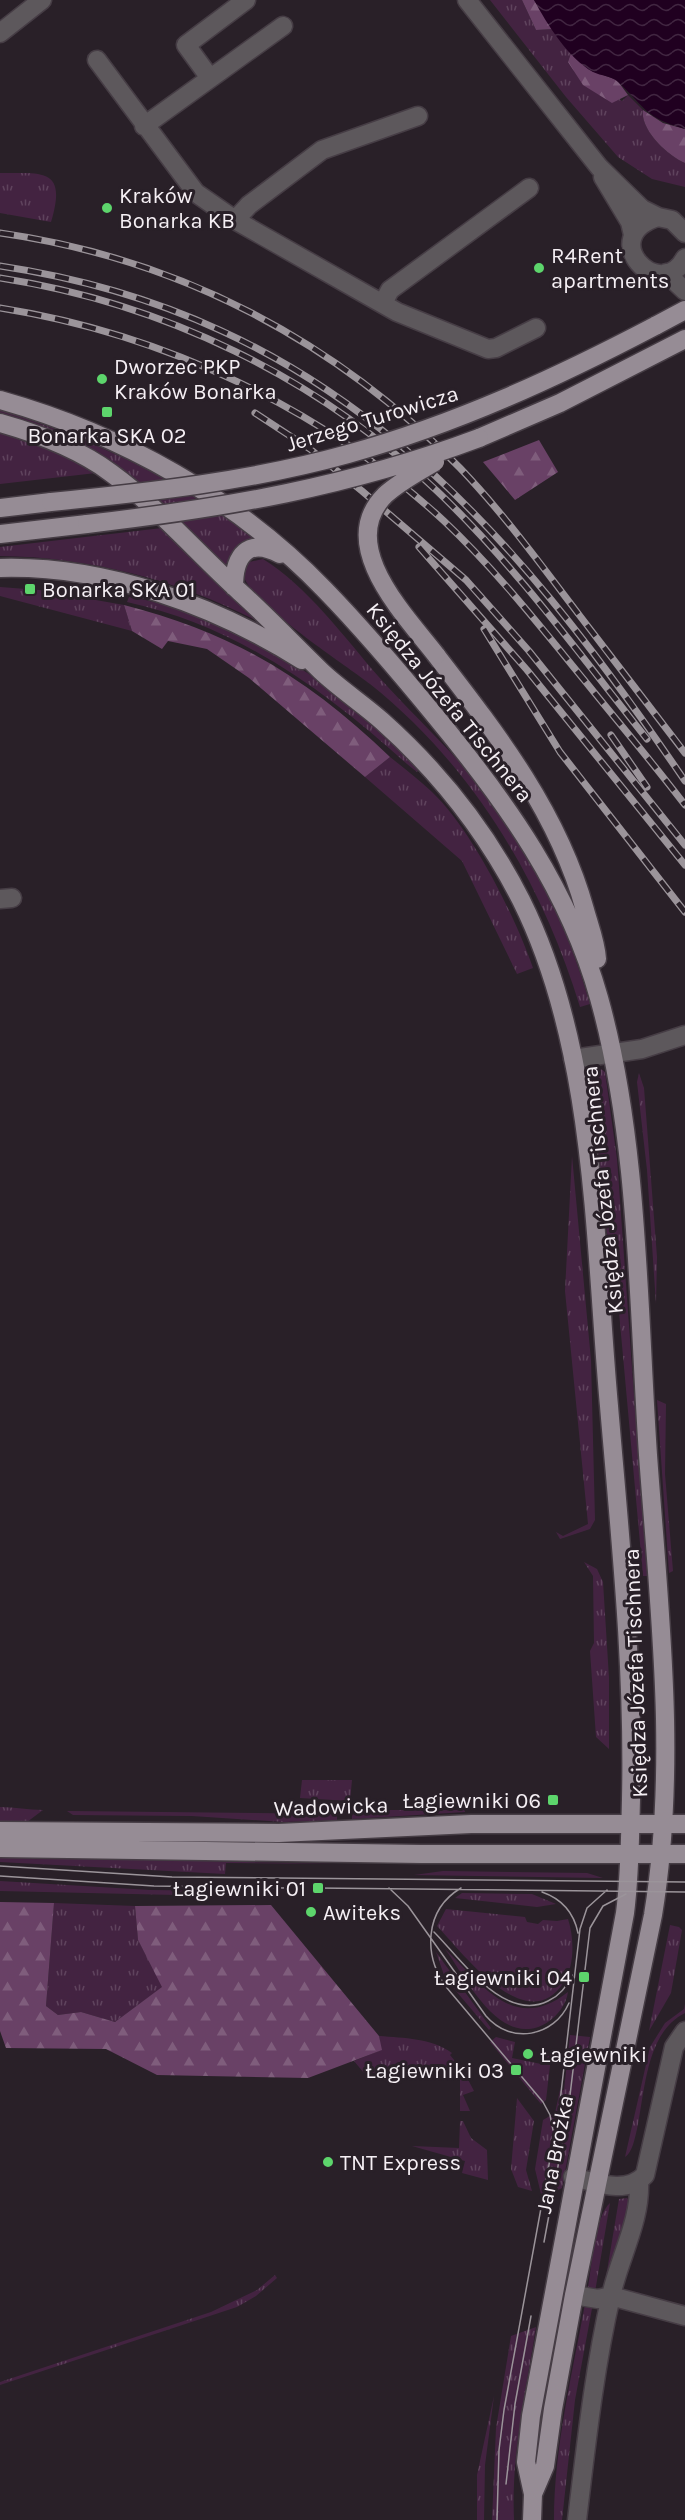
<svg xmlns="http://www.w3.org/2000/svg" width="685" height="2520" viewBox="0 0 685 2520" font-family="Karla,sans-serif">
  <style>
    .grass { fill: url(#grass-tufts) }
    .forest { fill: url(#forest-firs) }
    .water { fill: url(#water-waves) }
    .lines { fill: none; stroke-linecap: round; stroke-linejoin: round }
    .minor-casing { stroke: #463d45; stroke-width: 21 }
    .major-casing { stroke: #463d45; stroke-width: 21 }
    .minor { stroke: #5d585c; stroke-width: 18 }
    .major { stroke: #968c95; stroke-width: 18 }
    .tram { stroke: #9b949a; stroke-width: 1.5 }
    .rail-casing { stroke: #9b949a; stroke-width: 7 }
    .rail { stroke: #292028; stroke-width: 4.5; stroke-dasharray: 14; stroke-linecap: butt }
    .major-bridge-casing { stroke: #463d45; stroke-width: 21; stroke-linecap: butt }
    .major-bridge { stroke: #968c95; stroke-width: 18 }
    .poi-dot { fill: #5dd56c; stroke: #292028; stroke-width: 2 }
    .labels { text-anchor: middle; stroke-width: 6; stroke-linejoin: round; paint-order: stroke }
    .poi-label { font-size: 22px; fill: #f5eff4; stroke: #292028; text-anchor: start }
    .street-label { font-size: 22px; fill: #f5eff4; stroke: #292028 }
  </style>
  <defs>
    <pattern id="grass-tufts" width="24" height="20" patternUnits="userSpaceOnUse" patternTransform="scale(1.5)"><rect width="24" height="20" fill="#432341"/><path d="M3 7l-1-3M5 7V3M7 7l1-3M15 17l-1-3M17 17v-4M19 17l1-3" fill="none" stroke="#5f435d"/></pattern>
    <pattern id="forest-firs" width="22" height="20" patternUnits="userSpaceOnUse" patternTransform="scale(1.5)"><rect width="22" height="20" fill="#694166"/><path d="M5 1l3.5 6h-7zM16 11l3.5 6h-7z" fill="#7f5d7c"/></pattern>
    <pattern id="water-waves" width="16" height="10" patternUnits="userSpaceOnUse" patternTransform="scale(1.5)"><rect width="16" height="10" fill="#200020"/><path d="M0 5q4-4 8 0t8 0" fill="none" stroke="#412641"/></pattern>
  </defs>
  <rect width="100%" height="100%" fill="#292028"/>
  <path class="grass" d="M490,0h32l14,30 17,-1 18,24 -3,9 54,39 6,-6 15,15c-3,20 25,46 42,53v24l-33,-8 -34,-22 -52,-60z
    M0,173c44,0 67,-5 51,49l-51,-9z
    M0,410c75,24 147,54 213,99 13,8 31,18 40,30l-20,12 -8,15 -69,-66 -156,-85z
    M0,433l55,19 41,21 -96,11z
    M162,528l101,96c-81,-43 -172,-67 -263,-68v-9z
    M263,559c43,26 82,79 115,117 33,37 70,71 102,109 50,59 89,146 110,219l-10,3c-38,-125 -107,-241 -210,-323 -24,-19 -127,-85 -127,-112l6,-10z
    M0,587l39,3 85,15 8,26 -132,-35z
    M129,597c111,18 214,91 289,173l-1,2 -10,-8c-82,-74 -170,-138 -280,-162z
    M390,757c14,11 29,23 42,35 40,38 83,124 101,176l-16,6 -55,-113 -97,-84z
    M601,1069l4,3 12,87 30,417h-4l-26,-286 -15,-86 -11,-103 3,-19z
    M639,1073l5,15 13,169 -1,47 -9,-134 -10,-88z
    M572,1156l19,204 4,160 -5,9 -30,10 -4,-7 7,4 25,-12 -23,-233z
    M657,1400l9,4 -1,70 8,97 -4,2z
    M584,1562l13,7 6,13 6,96v71l-13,-12 -6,-86 4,-8 -1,-67z
    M302,1780h50l-2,21 -50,-3z
    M0,1807c15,0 28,3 43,3l-16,12 -27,-1z
    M352,1810h113v2l-113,7z
    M67,1811l270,3v6l-53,2 -92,-6 -119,-1z
    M0,1856l153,2v2l183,4 -110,-1 -1,11 -225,-12z
    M443,1871l144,2 16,5 -189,-3z
    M0,1881l150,9 75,1 -4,5 -221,-5z
    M462,1893l70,1 24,10 -19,3 -82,-9z
    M54,1903l81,3 3,34 25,47 -48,35 -34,-10 -23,3 -12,-9z
    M446,1909l79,8 2,5 11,2 5,-4 14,1 11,-2c6,18 7,46 -4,63 -37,58 -101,-29 -127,-56z
    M670,1925l9,2 3,3 -11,63 -22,38z
    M445,1949c39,37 69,85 123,43 -2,13 -10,23 -20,30 -47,30 -81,-43 -103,-73z
    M436,1952l55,76 -2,2 -44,-52z
    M685,2004v9c-39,19 -40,78 -48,116 -2,9 -5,24 -12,28l25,-110 15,-24 19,-14z
    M570,2035l20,2 -28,151 -15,8 -6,-2 -6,-25 8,-49 12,-7 5,-23h4z
    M379,2036c25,2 52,2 73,17l-2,2 14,17 10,19 -11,4 7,16h-10v-37l-96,-1 -10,-12 27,-11z
    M496,2037l19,5 -3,16 29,6 4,-13 6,6 -5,43 -5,4 -51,-62z
    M517,2098l17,23 -8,49 6,21 -14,-4 -7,-18z
    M460,2121h3l8,17 16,12 1,30 -26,-7 3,-12 -53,-15 47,2z
    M627,2198l6,8 -29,83 15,-90z
    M610,2203l-15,89 -7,-5c4,-21 7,-71 22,-84z
    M275,2275l2,3 -21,18 -19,11 -237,78v-3l211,-70 46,-22z
    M593,2303l-18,97 -13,120h-8c0,-72 18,-145 31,-216z
    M536,2327c-10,65 -25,127 -22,193h-22l4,-92 15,-92z
    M494,2396l-9,69 -1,55h-7v-45z"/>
  <path class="forest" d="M522,0h12l19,29 -17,1z
    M571,53l21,18 25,9 11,15 -16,8 -29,-18 -15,-23z
    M643,110l20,13 22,6v34c-17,-7 -45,-33 -42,-53z
    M539,440l19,32 -43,28 -32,-38z
    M124,605c110,28 185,74 266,152l-25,20 -116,-99 -42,-29 -39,-8 -6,8 -30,-18z
    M0,1902l54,1 -8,103 12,9 23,-3 34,10 47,-35 -24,-47 -3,-34 136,-1 108,131 3,14 -74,28 -151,-3 -51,-26 -100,-1 -6,-17z"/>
  <path class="water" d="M534,0h151v129c-41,-12 -38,-20 -67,-47 -6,-6 -17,-6 -25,-10 -25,-14 -46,-48 -59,-72z"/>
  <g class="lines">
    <defs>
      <path id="minor" d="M467,0l132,167 43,42 16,8 14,3 13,13
        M0,33l42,-33
        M97,60l99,133 39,27 162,92 91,37 8,-1 40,-20
        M210,78l-24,-33 60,-45
        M144,126l139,-100
        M603,177l27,45 3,13
        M658,217c-63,20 2,88 27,41
        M235,220l14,-15 73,-55 96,-34
        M666,273l19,18
        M383,303l7,-13 139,-102
        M0,899l12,-1
        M573,1059l69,-10 43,-14
        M573,2177c24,6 53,18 72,-2l29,-128 11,-16
        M574,2295l24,4 13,-3 74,20
        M577,2520c9,-74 17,-150 34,-224 8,-38 30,-75 28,-115"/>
      <path id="major" d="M655,326l30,-16
        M0,400c121,34 236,98 324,189 40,41 77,85 113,129 70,85 132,172 162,280 40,142 39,310 49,457 11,152 30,309 5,460l-79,380 -21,114 -8,57 -12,28
        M0,423c39,11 79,26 111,50 47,34 86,80 129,119 28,25 54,53 81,79 19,18 42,33 61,50 56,50 105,112 139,179 75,150 73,341 88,506 11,131 25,261 22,393 -1,38 -1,76 -6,114l-94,503 -5,46 7,32 -1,26
        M479,438l81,-35 125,-64
        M0,508l51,-6
        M0,534l87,-10
        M0,568c105,-3 214,37 302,92
        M234,587c0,-32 14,-50 46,-33
        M436,655c61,79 122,157 149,255 4,15 11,32 12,49
        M0,1831l279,2 192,-9h214
        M0,1848l421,6h264"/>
    </defs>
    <use href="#minor" class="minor-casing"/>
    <use href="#major" class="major-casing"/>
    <use href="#minor" class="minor"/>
    <use href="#major" class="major"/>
    <path class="tram" d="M0,1866l172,11 513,5
      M0,1876l154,10 131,2
      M315,1888l370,4
      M389,1888l19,18 78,110c25,29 68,21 83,-13
      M461,1888c-37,22 -38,68 -14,100l96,114 7,13 3,15
      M542,1892c20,7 32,21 36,41
      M434,1932c27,27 70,91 114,69 11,-5 19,-14 24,-26
      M544,2242l24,-130 22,-184 13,-22 23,-12
      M506,2484l9,-80 16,-88
      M497,2520l2,-70 5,-40 55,-300 21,-181 7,-21 20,-18"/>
    <defs>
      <path id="rail" d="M0,233c177,25 335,107 460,235 44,46 82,98 120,148 35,46 70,91 105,137
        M0,266c329,49 508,255 685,515
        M0,278c163,25 317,99 437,213 78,74 143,164 210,248
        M0,308c164,26 322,100 444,213 52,49 96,105 141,160 33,41 68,82 100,124
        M255,413l55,36 52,42 104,89 63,71 156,194
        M419,547l108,123 158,195
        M484,629l76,123 125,160
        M611,735l36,52"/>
    </defs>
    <use href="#rail" class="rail-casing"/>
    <use href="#rail" class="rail"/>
    <defs>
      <path id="major-bridge" d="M435,462c-17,10 -36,20 -50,33 -50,50 21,121 51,160
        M51,502c100,-10 200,-21 297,-48 108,-30 208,-76 307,-128
        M87,524c138,-16 261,-37 392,-86"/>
    </defs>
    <use href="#major-bridge" class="major-bridge-casing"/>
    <use href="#major-bridge" class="major-bridge"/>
  </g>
  <g class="poi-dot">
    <circle cx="107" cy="208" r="6"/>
    <circle cx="539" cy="268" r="6"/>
    <circle cx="102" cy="379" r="6"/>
    <rect x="101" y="406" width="12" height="12" rx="3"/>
    <rect x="24" y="583" width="12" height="12" rx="3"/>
    <rect x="547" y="1794" width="12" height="12" rx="3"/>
    <rect x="312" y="1882" width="12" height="12" rx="3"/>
    <circle cx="311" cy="1912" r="6"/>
    <rect x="578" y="1971" width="12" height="12" rx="3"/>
    <circle cx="528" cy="2054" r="6"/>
    <rect x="510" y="2064" width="12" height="12" rx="3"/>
    <circle cx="328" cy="2162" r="6"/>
  </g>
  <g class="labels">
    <g class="poi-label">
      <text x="119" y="203">Kraków<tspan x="119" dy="25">Bonarka KB</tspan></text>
      <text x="551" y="263">R4Rent<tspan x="551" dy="25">apartments</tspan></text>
      <text x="114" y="374">Dworzec PKP<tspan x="114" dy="25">Kraków Bonarka</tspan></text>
      <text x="107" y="443" text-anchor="middle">Bonarka SKA 02</text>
      <text x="42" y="597">Bonarka SKA 01</text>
      <text x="541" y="1808" text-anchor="end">Łagiewniki 06</text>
      <text x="306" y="1896" text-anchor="end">Łagiewniki 01</text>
      <text x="323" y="1920">Awiteks</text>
      <text x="572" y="1985" text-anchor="end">Łagiewniki 04</text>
      <text x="540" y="2062">Łagiewniki</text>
      <text x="504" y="2078" text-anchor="end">Łagiewniki 03</text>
      <text x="340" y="2170">TNT Express</text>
    </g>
    <g class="street-label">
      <text transform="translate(372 418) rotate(-17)" y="8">Jerzego Turowicza</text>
      <text transform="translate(450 702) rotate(51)" y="8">Księdza Józefa Tischnera</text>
      <text transform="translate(602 1190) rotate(-96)" y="8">Księdza Józefa Tischnera</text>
      <text transform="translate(635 1673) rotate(-92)" y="8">Księdza Józefa Tischnera</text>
      <text transform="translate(331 1806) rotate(-2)" y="8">Wadowicka</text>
      <text transform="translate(554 2154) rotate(-79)" y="8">Jana Brożka</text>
    </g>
  </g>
</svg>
